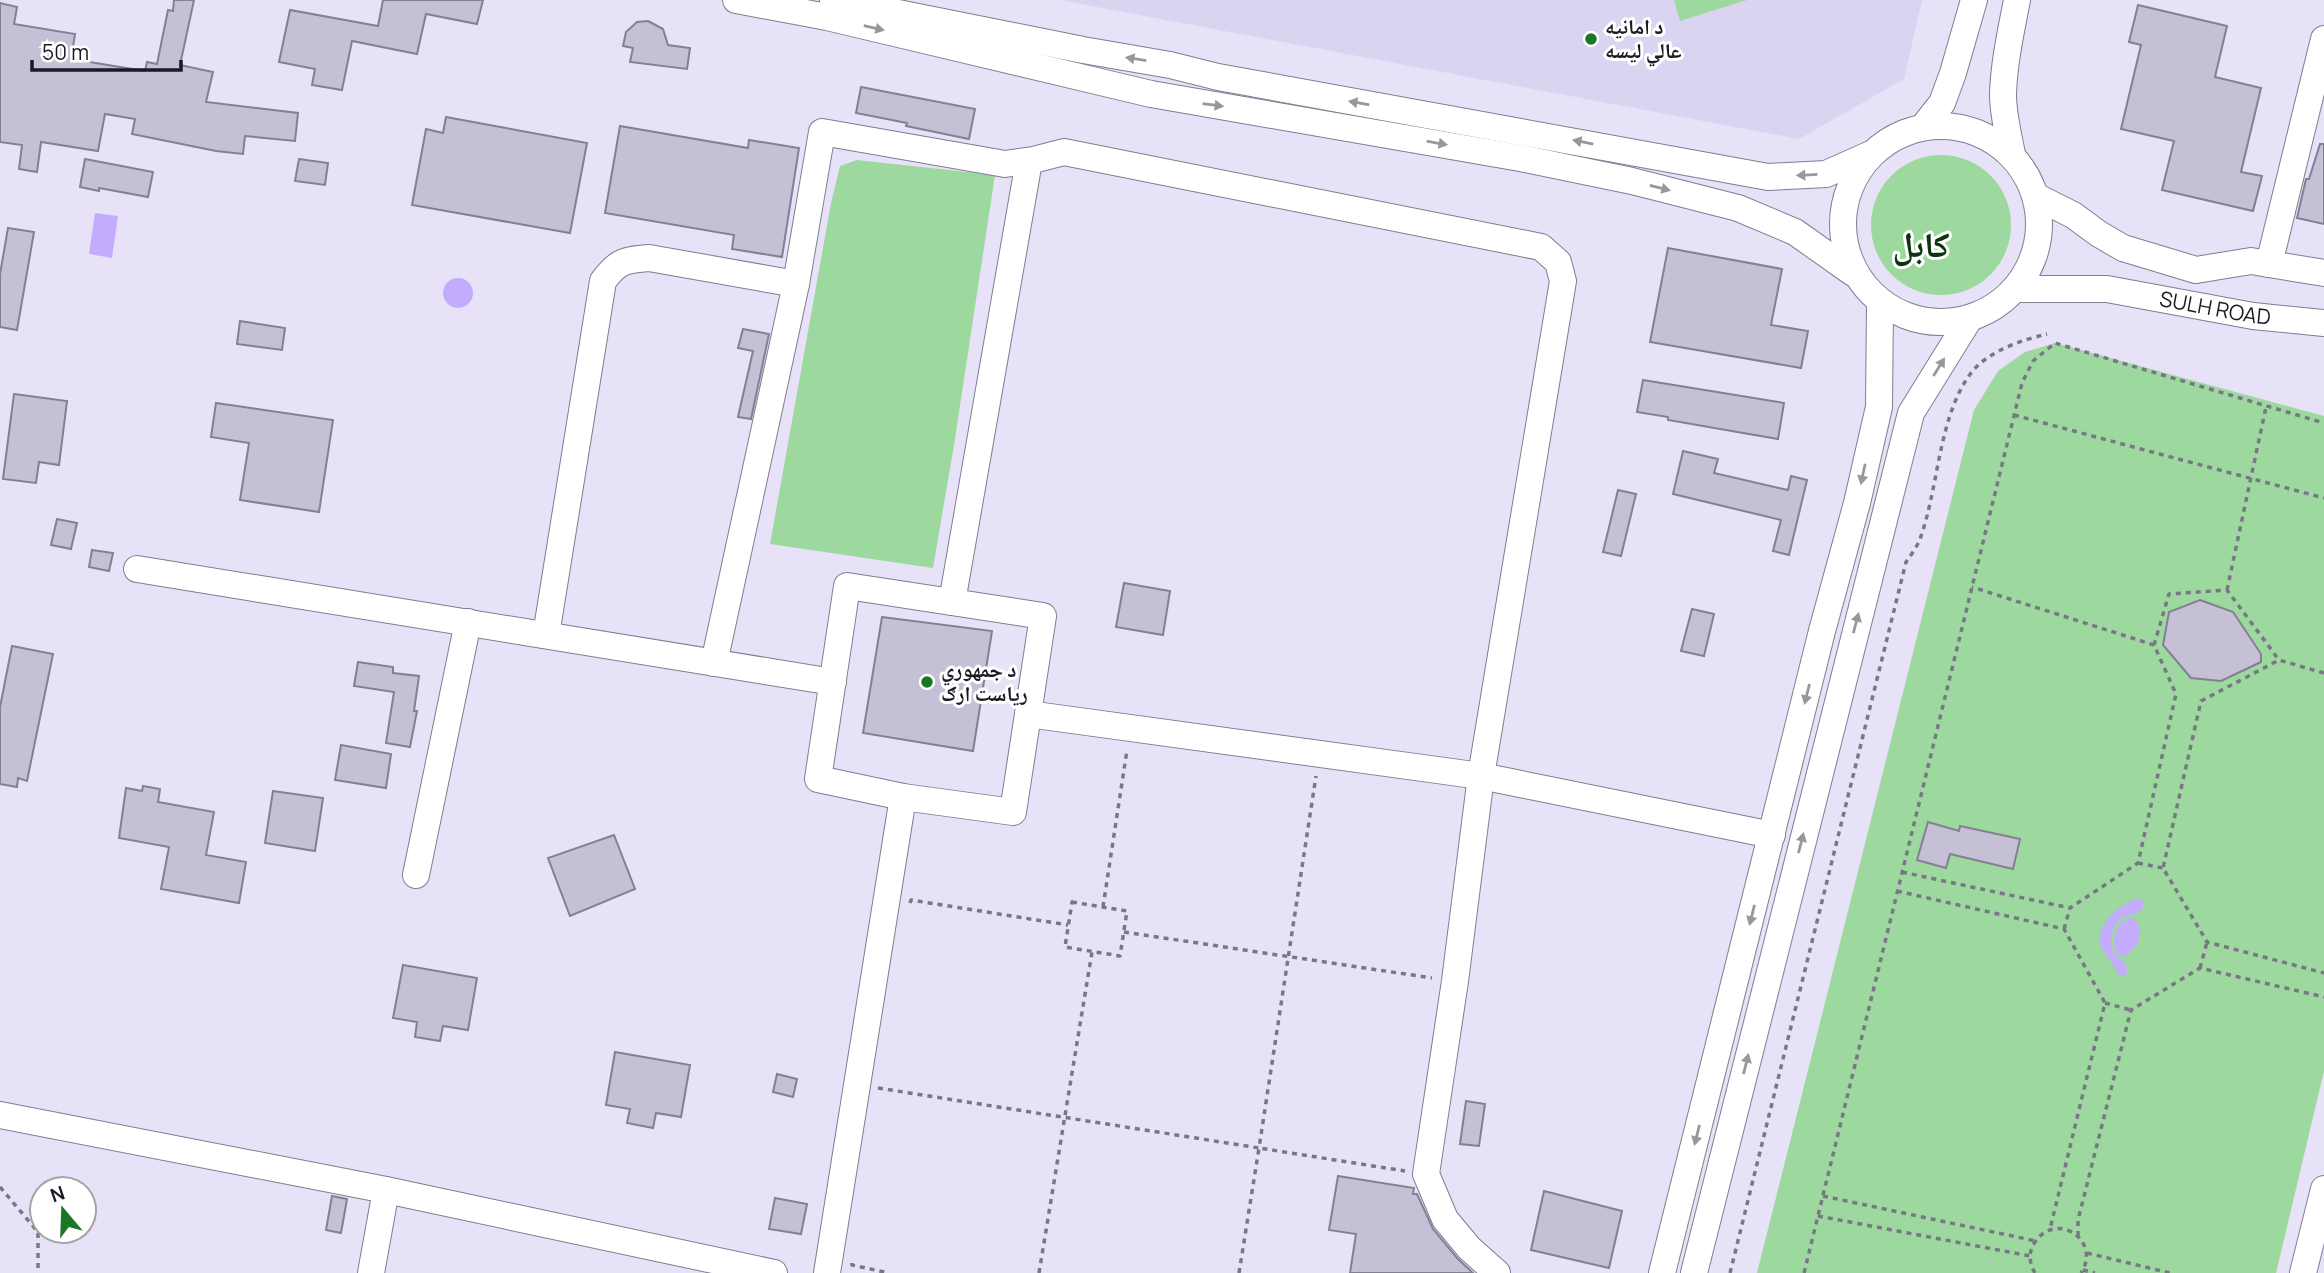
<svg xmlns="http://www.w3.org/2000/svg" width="2324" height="1273" viewBox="0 0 2324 1273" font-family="Manrope,'Noto Naskh Arabic',sans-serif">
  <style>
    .built { fill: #dbd4f1 }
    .green { fill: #9dd89e }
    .water { fill: #c4acfd }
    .building { fill: #c6c0d6; stroke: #847f93; stroke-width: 2 }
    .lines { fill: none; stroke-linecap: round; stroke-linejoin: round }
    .minor-casing { stroke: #817c90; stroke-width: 28 }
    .path { stroke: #797685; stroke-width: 3.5; stroke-dasharray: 5 5; stroke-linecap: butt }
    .minor { stroke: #fff; stroke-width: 26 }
    .oneway { fill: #98989b }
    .poi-dot { fill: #197726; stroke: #fff; stroke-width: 2.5 }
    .labels { text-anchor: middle; stroke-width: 6; stroke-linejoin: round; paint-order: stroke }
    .poi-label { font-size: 21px; font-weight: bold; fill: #1b1921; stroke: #fff; text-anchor: start }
    .street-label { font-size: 21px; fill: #1b1921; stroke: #fff }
    .town-label { font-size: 35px; font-weight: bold; fill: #0a350f; stroke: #fff }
  </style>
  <rect width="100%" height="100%" fill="#e7e2f8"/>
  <path class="built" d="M1060,0h862l-18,79 -105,60z"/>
  <path class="green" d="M1674,0h73l-67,21z
    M1871 225a70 70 0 1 1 140 0a70 70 0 1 1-140 0Z
    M857,160l138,15 -41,270 -21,123 -163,-24 61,-341 9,-37z
    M2055,343l269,73v655l-48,202h-519l217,-863 24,-39 27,-19z"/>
  <path class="water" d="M95,213l23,3 -6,42 -23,-4z
    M443 293a15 15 0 1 1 30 0a15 15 0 1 1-30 0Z
    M2136,899l6,1 2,3 -3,9c-6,2 -12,2 -17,5 -13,6 -15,25 -10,36 7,7 16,10 12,23h-6l-20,-31c-3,-21 17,-39 36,-46z
    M2132,917c14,11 8,31 -7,39l-8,-2c-7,-14 -2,-33 15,-37z"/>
  <path class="building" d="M174,0h20l-14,65 33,7 -7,30 92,11 -3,28 -50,-5 -2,18 -27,-3 -84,-17 3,-15 -30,-5 -7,37 -57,-9 -4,30 -18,-3 3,-24 -22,-3v-139l17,4 -3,17 61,10 -4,25 74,12 2,-9 10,2 11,-54 5,1z
    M383,0h100l-6,24 -51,-10 -9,40 -65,-13 -10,49 -30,-5 3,-16 -36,-7 11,-52 88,16z
    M2138,5l89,21 -12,51 46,11 -20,84 21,4 -9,35 -91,-21 12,-49 -53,-12 20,-84 -12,-3z
    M648,21l15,8 5,16 22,3 -3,21 -57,-7 3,-14 -10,-2 3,-14 11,-10z
    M861,87l114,22 -6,30 -63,-13 1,-3 -51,-10z
    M446,117l141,26 -17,90 -158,-28 14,-76 17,4z
    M620,126l128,22 1,-8 50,8 -17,109 -50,-8 2,-14 -129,-22z
    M2320,144h4v80l-27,-6 9,-39h3z
    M85,159l68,13 -5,25 -49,-9v3l-19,-4z
    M299,159l29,4 -3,22 -30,-4z
    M8,228l26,4 -17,98 -17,-3v-53z
    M1668,248l114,21 -11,56 37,6 -7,37 -151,-26z
    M240,321l45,7 -3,22 -45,-6z
    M743,329l26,5 -18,85 -13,-2 15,-66 -15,-3z
    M1643,380l141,23 -6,36 -110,-19v-3l-31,-5z
    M14,394l53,7 -8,64 -20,-3 -3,21 -33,-4z
    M216,403l117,17 -14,92 -79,-12 9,-57 -38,-6z
    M1683,451l35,8 -4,14 74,17 3,-14 16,4 -18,75 -16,-4 8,-31 -108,-26z
    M1618,490l18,4 -15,62 -18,-4z
    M57,519l20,4 -6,26 -20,-4z
    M92,550l21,3 -4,18 -20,-4z
    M1124,583l46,8 -7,44 -47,-8z
    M2200,600l33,12 28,42v8l-40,19 -30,-3 -28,-33 6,-33z
    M1692,609l22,5 -10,42 -23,-5z
    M882,617l110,14 -19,120 -110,-18z
    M12,646l41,8 -26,127 -9,-3 -1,9 -17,-3v-77z
    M358,662l35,5v6l26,3 -5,35h3l-7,36 -24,-4 8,-51 -40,-6z
    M341,745l50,9 -5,34 -51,-8z
    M143,786l17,3 -2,13 56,10 -8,43 40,7 -7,41 -78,-14 8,-42 -50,-9 7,-50 16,3z
    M273,791l50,7 -8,53 -50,-8z
    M1928,822l31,9 1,-5 60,13 -7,30 -63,-15 -4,14 -29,-8z
    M614,835l21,54 -65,27 -22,-58z
    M403,965l74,13 -9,52 -25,-4 -3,15 -25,-4 2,-15 -24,-4z
    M615,1052l75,13 -9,52 -25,-4 -3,15 -26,-5 3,-14 -24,-4z
    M777,1074l20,5 -4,18 -20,-5z
    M1466,1101l19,3 -6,42 -19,-2z
    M1338,1176l76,12 -1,6h4l16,35 24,29 16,15h-123l6,-39 -27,-4z
    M1544,1191l78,20 -13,57 -78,-18z
    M332,1196l15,3 -6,34 -15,-3z
    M775,1198l32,6 -6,30 -32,-5z"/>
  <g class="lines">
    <defs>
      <g id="minor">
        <path d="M736,0l91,17 324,77 369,64 112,23 106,27 57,24 58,41"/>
        <path d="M833,0l250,50 87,15 48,12 550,100 58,-3 45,-20"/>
        <circle cx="1941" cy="224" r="98"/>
        <path d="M1923,127l19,-24 11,-30 21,-73"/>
        <path d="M2012,154c-4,-20 -9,-40 -9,-60 1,-32 8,-63 14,-94"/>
        <path d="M2037,197l36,18 26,19 24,14 73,22 55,-9 73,12"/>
        <path d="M2269,264l55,-225"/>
        <path id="s1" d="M2017,289h90l146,27 71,7"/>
        <path d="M137,569l696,113"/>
        <path d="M847,586l196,30 -30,196 -110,-15 -85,-18z"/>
        <path d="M952,602l77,-441"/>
        <path d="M546,635l57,-354c15,-20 21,-21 46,-23l147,26 26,-152 183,32 28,-4 31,-8 477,95 17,15 5,19 -82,495 -26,205 -29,193 19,45 24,29 28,25"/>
        <path d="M714,663l82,-379"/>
        <path d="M1028,714l453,62 291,59"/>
        <path d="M416,875l52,-253"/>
        <path d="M0,1115l386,75 388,83"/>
        <path d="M371,1273l15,-83"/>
        <path d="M827,1273l76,-476"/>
        <path d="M1662,1273l160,-642 35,-128 22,-96 1,-104"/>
        <path d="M1694,1273l217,-860 57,-92"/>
        <path d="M2303,1273l21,-84"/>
      </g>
    </defs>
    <use href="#minor" class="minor-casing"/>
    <path class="path" d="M2014,415l310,83
      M2227,590l39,-183
      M2154,645l15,-51 58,-4 52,70
      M2324,673l-45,-13 -78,41 -38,167 44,74 117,31
      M2138,863l25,5
      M1902,872l168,36 68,-45 38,-169 -22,-49 -182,-58
      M1897,891l167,38 41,74 -55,226
      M1072,902l55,9 -7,45 -55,-9z
      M910,903l1,-3 157,25
      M1103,907l24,-157
      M2064,929l6,-21
      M1124,932l308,46
      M2200,968l7,-26
      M2105,1003l26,7
      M878,1088l381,60 57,-372
      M0,1187l38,45v41
      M1823,1196l213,45
      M1818,1216l212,40
      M2078,1236v-16l53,-210 69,-42 124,29
      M2087,1253l83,20
      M852,1263v2l37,8
      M2083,1270l12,3
      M1039,1273l53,-321
      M1239,1273l20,-125 146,23
      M1730,1273l176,-711c5,-7 11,-15 14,-23 19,-52 18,-122 51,-166 17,-22 51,-33 76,-39
      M1804,1273l218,-890 11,-22 22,-18 269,80
      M2035,1273c-6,-10 -7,-21 0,-31 22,-32 67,-1 46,31"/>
    <use href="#minor" class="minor"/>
  </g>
  <defs><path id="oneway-solid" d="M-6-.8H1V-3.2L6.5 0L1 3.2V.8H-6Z" transform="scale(1.75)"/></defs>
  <g class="oneway">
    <use href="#oneway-solid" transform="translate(874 28) rotate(13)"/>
    <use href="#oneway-solid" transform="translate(1136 59) rotate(-171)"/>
    <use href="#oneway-solid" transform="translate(1359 103) rotate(-170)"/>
    <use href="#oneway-solid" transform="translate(1213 105) rotate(7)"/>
    <use href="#oneway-solid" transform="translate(1583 142) rotate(-169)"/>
    <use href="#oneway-solid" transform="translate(1437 143) rotate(10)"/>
    <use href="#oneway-solid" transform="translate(1807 175) rotate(177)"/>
    <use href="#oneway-solid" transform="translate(1660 188) rotate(14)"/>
    <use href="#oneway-solid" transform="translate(1939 367) rotate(-58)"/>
    <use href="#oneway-solid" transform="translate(1863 474) rotate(102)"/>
    <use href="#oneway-solid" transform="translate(1856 623) rotate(-75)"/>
    <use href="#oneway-solid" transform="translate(1807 694) rotate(104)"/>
    <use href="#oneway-solid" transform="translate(1801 843) rotate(-76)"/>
    <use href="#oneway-solid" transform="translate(1752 915) rotate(104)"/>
    <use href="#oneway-solid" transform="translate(1746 1064) rotate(-76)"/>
    <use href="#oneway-solid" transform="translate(1697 1135) rotate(104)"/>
  </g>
  <g class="poi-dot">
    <circle cx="1591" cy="39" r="7"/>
    <circle cx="927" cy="682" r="7"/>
  </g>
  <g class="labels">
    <g class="poi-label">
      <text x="1605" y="34">د امانیه<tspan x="1605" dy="24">عالي لیسه</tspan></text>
      <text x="941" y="677">د جمهوري<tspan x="941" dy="24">ریاست ارګ</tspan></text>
    </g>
    <g class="street-label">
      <text dy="7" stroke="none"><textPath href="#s1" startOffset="200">SULH ROAD</textPath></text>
    </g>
    <g class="town-label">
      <text x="1921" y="257">کابل</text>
    </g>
  </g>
  <g transform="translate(63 1210) rotate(341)"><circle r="33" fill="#ffffff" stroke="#a4a3a6" stroke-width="2"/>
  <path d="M0-5L12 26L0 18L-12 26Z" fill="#197726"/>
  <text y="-10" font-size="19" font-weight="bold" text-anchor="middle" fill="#1b1921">N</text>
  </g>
  <path d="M32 60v10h149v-10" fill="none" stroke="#1b1921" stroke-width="3.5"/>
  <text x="42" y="60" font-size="21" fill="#1b1921" stroke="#ffffff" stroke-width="5" paint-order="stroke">50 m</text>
</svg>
